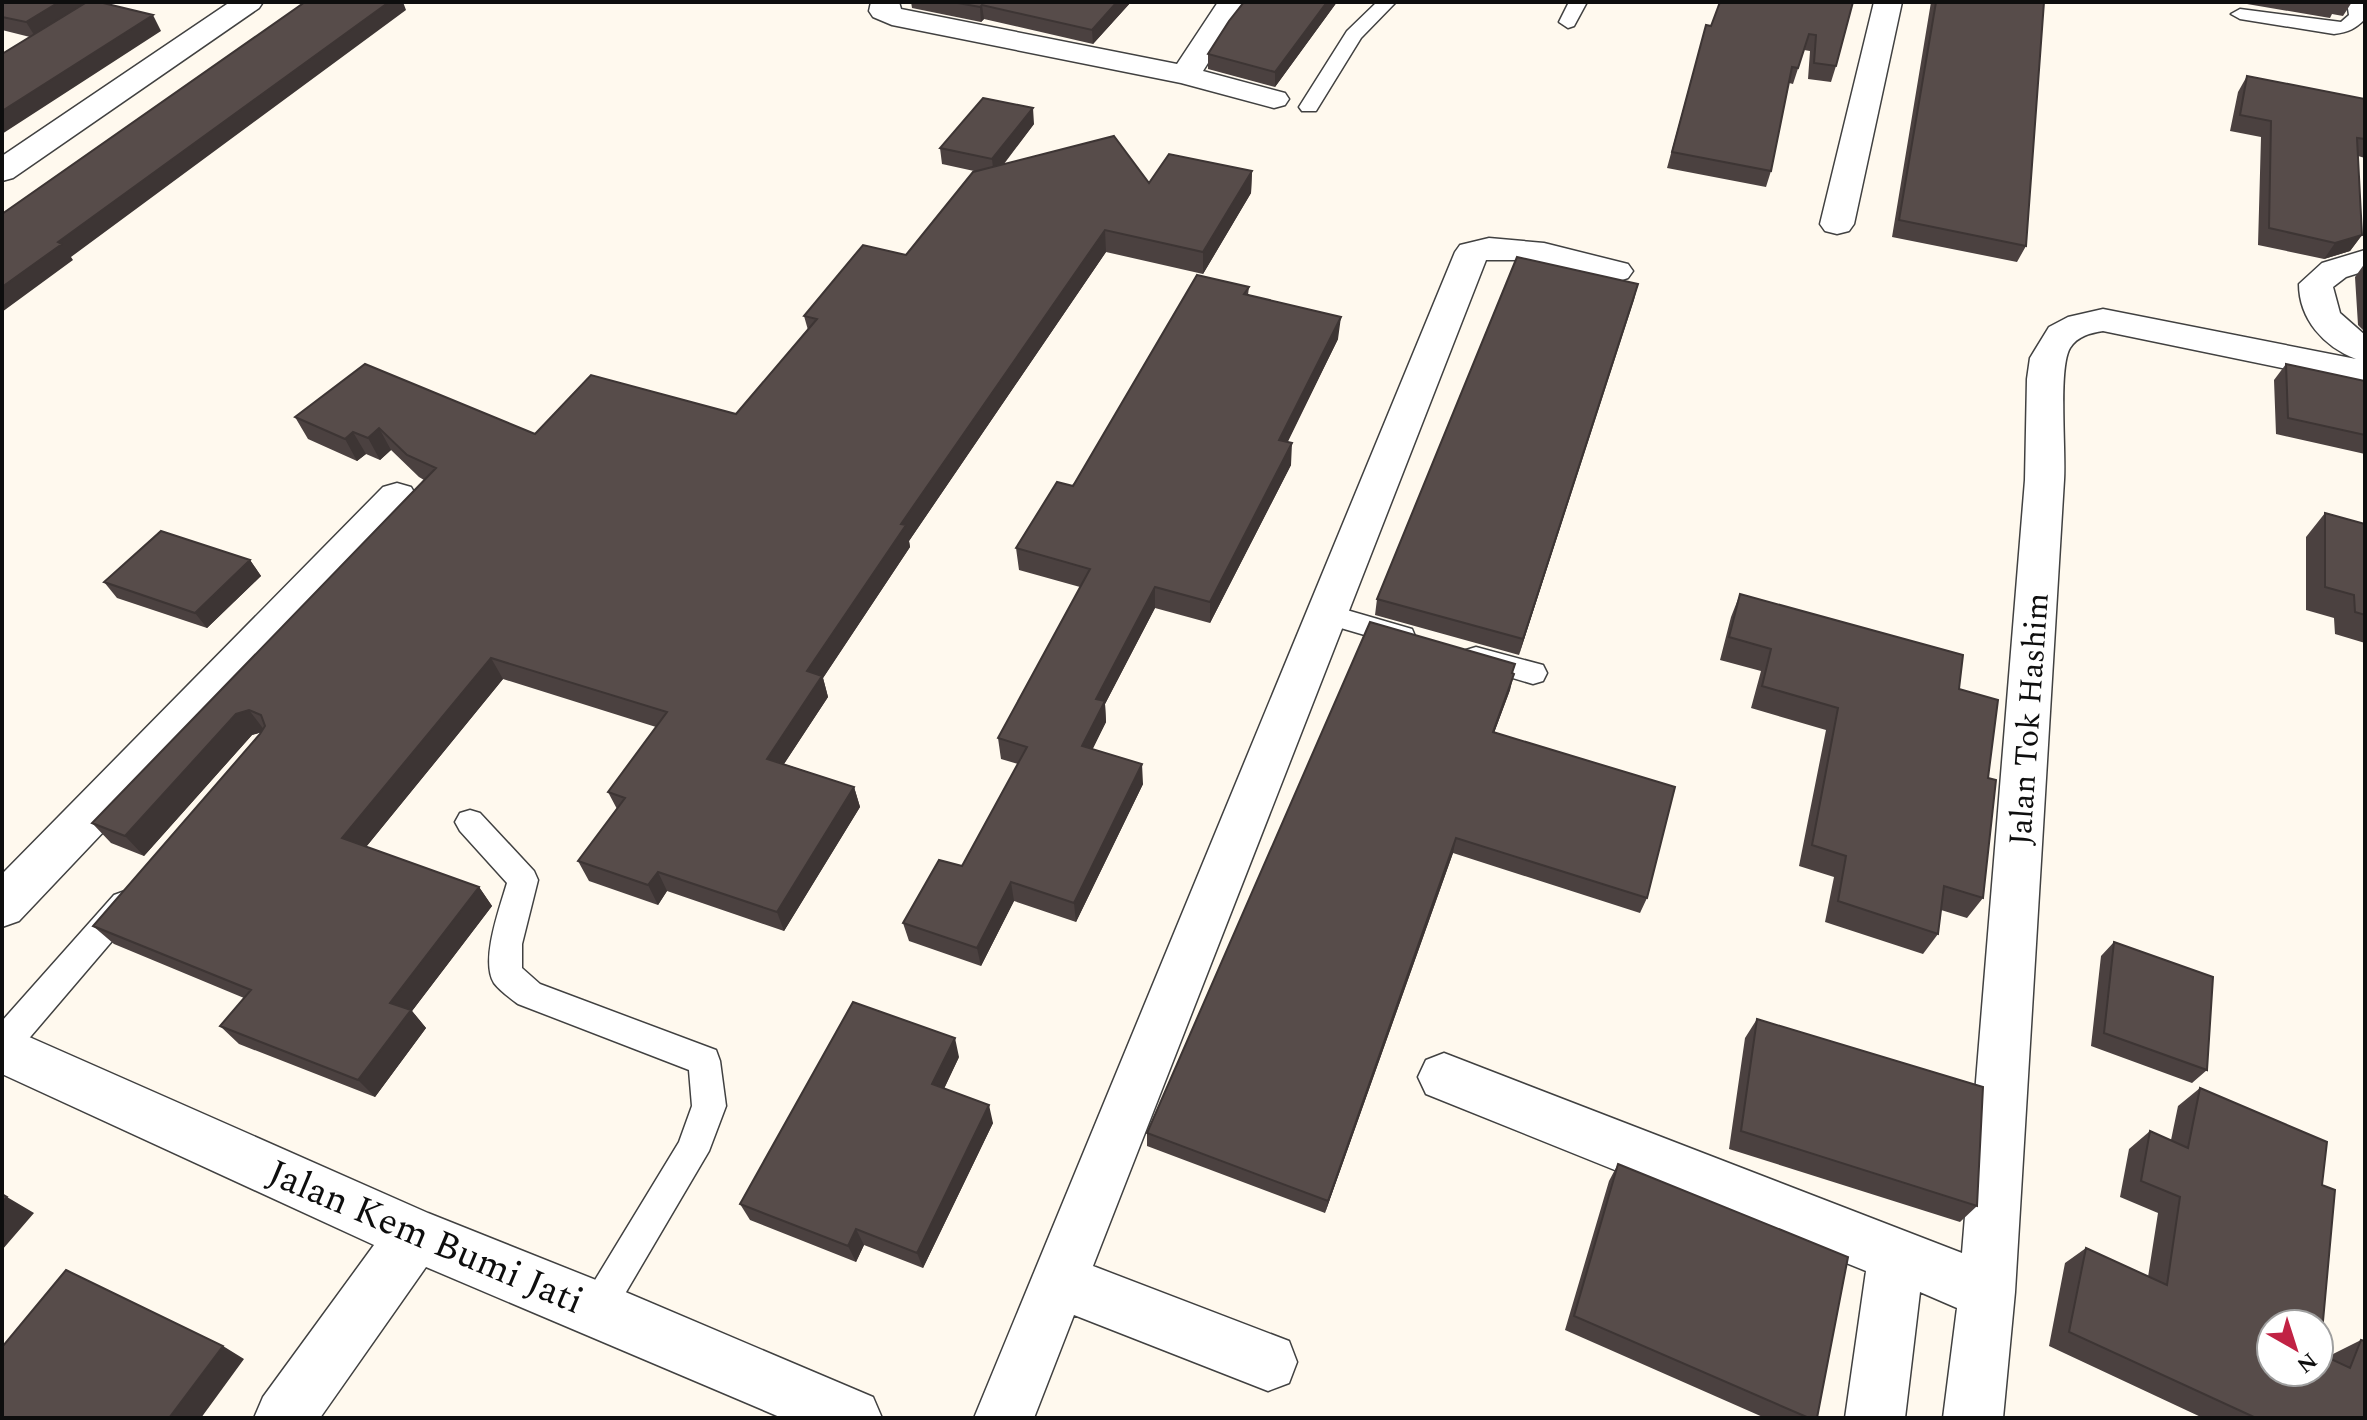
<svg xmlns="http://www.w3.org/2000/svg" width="2367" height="1420" viewBox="0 0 2367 1420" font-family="Spectral,serif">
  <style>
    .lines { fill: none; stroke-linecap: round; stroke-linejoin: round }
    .lane-casing { stroke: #414141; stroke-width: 3 }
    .street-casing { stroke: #414141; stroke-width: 3 }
    .lane { fill: #fff; fill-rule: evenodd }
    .street { fill: #fff; fill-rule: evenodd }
    .wall { fill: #4b4140 }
    .shaded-wall { fill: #3d3534 }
    .building { fill: #574c4a; stroke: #3d3534; stroke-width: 2; fill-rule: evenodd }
    .labels { text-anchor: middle; stroke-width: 8; stroke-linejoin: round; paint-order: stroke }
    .street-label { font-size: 32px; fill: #0e0e0e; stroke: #fff }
    .near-street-label { font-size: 38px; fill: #0e0e0e; stroke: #fff }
  </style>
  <rect width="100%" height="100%" fill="#fff9ee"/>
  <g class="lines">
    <defs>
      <path id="lane" d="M1377,2h19l-35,36 -45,73h-14l-3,-4 48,-76z
        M1569,2h18l-13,24 -6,2 -9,-6z
        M2347,2h18v17c-10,10 -16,13 -31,15l-94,-15 -9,-5 9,-5 101,13 8,-7z
        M1326,604l86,25 3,7 -3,7 -10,3 -85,-25 -4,-7 4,-7z
        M1476,647l67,18 4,8 -4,8 -10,3 -67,-20 -4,-7 4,-7z
        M470,810l10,3 54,58 4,9 -16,64v24l18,16 176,66 4,11 6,45 -17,45 -100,170 -13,5 -13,-5 -5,-13 101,-166 13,-36 -3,-36 -171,-66c-8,-6 -18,-13 -24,-21 -14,-22 6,-76 13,-100l-47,-52 -5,-9 5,-9z
        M125,891l11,4 4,9 -4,9 -122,143 -12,4v-39l112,-126z"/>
      <path id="street" d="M230,2h33l-4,6 -246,170 -11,3v-25z
        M871,2h28l2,7 276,55 41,-62h28l-43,69 82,22 4,6 -4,6 -11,3 -93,-25 -289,-58 -19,-8 -4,-6z
        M1874,2h28l-48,222 -5,7 -12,3 -12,-3 -5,-7z
        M1489,238l55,5 84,21 5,7 -5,7 -12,4 -91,-22h-39l-393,1006 196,75 8,21 -8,21 -21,8 -194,-76 -40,103h-60l481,-1166 5,-7z
        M2365,250v21l-19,6 -13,10 7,26 25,22v50l-262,-54c-12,2 -26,5 -33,17 -12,20 -4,103 -6,132l-49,812 -12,126h-60l14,-110 -37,-16 -15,126h-60l21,-147 -440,-177 -8,-17 8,-17 18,-7 518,200 63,-773 2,-101 3,-21 19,-31 19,-10 35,-8 253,50c-32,-12 -57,-40 -57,-75l23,-21z
        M397,483l14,4 6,10 -6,10 -392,414 -17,6v-53l381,-387z
        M2,1025l426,188 188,75 257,109 9,21h-100l-356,-151 -106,151h-66l9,-21 111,-152 -372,-171z"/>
    </defs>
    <use href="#lane" class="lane-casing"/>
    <use href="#street" class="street-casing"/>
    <use href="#lane" class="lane"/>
    <use href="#street" class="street"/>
  </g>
  <path class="wall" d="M2,2l159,29 -131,6 -28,-7z
    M911,2h220l-38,42 -109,-25 -3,3 -69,-14z
    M1337,2l-62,85 -67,-18v-15z
    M1853,2l-17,64 -5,16 -23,-3 2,-28 -6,-1 -11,34 -4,-1 -18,88 -5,16 -99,-19 39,-143 5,1z
    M1931,2h113l-18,244 -9,16 -125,-25z
    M2247,2h105l-9,14 -11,-2 -2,4 -83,-14z
    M2247,76l118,23v59l-7,-2 4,79 -12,16 -26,8 -66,-14 3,-108 -31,-6 8,-39z
    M1034,124l-30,40 145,19 103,-12 -1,22 -48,81 -97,-22 -197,289 1,6 -87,131 5,19 -44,67 70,23 6,20 -76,124 -117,-40 -9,14 -69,-24 -11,-20 39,-52 -9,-17 48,-65 -153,-48 -137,168 113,40 13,19 -80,105 14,17 -51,69 -136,-53 -19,-18 24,-28 -130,-54 -21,-18 169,-194 -10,3 -108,121 -33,-13 -19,-20 332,-343 -5,-3 -28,-27 -11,10 -14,-6 -9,7 -49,-22 -13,-22 240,17 201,-20 72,-84 -4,-14 102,-61 68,-84 -32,-7 -2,-16z
    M2365,263v69l-7,-7 -3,-48z
    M1638,284l-119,371 -144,-40 2,-16z
    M1249,287l-1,8 90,44 -51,103 4,23 -81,158 -55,-15 -50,96 1,18 -14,27 51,35 -67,138 -62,-21 -33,65 -72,-25 -6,-18 59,-57 56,-102 -17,-5 -3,-21 82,-151 -61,-17 -3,-22z
    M2286,364l79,17v73l-89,-20 -2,-54z
    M2325,513l40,11v119l-30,-9 -1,-16 -28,-8v-73z
    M250,560l11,16 -54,52 -90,-30 -13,-16z
    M1740,594l219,95 29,89 -5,120 -16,20 -26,-8 -3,24 -15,20 -98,-32 9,-45 -35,-11 27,-136 -75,-22 10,-37 -41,-11 11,-43z
    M1512,673l-2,17 -16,43 153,165 -7,15 -187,-60 -128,360 -178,-67v-13z
    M2114,942l93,128 -15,13 -101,-37 10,-90z
    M1757,1019l220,187 -17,16 -231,-73 16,-111z
    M959,1057l-15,32 49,34 -70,145 -59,-23 -8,17 -106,-42 -10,-16z
    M2200,1088l122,97 -2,169 11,5 2,-5 28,-14 3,78h-161l-154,-72 16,-83 21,-15 62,29 10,-64 -38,-16 9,-48 21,-18 21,9 7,-34z
    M1618,1164l199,254h-52l-200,-88 44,-149z"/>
  <path class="shaded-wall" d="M59,2h34l-57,36 -10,-16z
    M389,2h14l3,8 -335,247 2,3 -71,52v-25l56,-45z
    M1117,2h14l-38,42 -1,-14z
    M1327,2h10l-62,85v-15z
    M982,5l2,14 -3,3 -1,-15z
    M153,15l8,16 -159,103v-23z
    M1033,108l1,16 -40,52 -2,-17z
    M1252,171l-1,22 -48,81v-22z
    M1105,230l1,22 -197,289 1,6 -87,131 5,19 -54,82 -7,-20 40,-88 94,-147z
    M2362,235l-12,16 -26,8 11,-16z
    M1638,284l-4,16 -115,355 4,-16z
    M1341,317l-3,22 -60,123 1,-22z
    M379,428l12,22 -11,10 -12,-22z
    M353,432l13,22 -9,7 -12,-22z
    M1292,443l-1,22 -81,158v-21z
    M250,560l11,16 -54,52 -12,-15z
    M1155,587v21l-50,96 1,18 -22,45 -2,-21 14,-47z
    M491,658l12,21 -146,179 -15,-20z
    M1514,674l-4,16 -22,59 5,-17z
    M249,710l16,21 -13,4 -108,121 -19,-20 111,-122z
    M1142,764l1,20 -67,138 -2,-19z
    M854,787l6,20 -76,124 -7,-19z
    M1456,838l-3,15 -128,360 3,-12z
    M658,872l9,19 -9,14 -10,-20z
    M1011,882l3,19 -33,65 -4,-18z
    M479,887l13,19 -80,105 14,17 -51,69 -17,-17 32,-77z
    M955,1038l4,19 -22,46 -5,-19z
    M989,1105l4,18 -70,145 -6,-15z
    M7,1197l27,16 -32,37v-47z
    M856,1229l8,16 -8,17 -8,-16z
    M223,1346l21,13 -43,59h-32z"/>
  <path class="building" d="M2,2h57l-33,20 -24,-5z
    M87,2h12l54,13 -151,96v-57z
    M305,2h84l-331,240 4,2 -60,43v-73z
    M952,2h165l-25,28 -110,-25 -2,2z
    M1244,2h83l-52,70 -67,-18 21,-33z
    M1720,2h133l-17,64 -22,-3 2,-28 -7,-1 -11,34 -6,-1 -21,104 -99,-19 34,-127 5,1z
    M1936,2h108l-18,244 -127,-26z
    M2247,76l118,23v40l-8,-1 5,97 -27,8 -66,-15 2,-107 -31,-6z
    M983,98l50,10 -41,51 -52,-11z
    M1114,136l35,47 20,-29 83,17 -49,81 -98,-22 -204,294 5,1 -99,146 15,5 -55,83 87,28 -77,125 -119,-40 -10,13 -70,-24 47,-63 -17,-6 59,-80 -176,-54 -149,180 137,49 -89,116 21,7 -53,70 -138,-54 31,-36 -158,-64 167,-192 5,-8 -4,-11 -12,-5 -13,4 -111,122 -33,-13 344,-355 -29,-13 -28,-27 -11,10 -15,-6 -8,7 -50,-22 70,-53 170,70 56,-59 145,39 81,-95 -13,-3 59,-71 43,10 67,-83z
    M1517,257l121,27 -115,355 -146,-40z
    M1197,275l52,12 -5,7 97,23 -62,123 13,3 -82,159 -55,-15 -59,112 9,2 -23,45 60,18 -68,139 -63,-21 -34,66 -74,-25 36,-63 23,6 65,-119 -29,-9 92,-169 -74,-21 41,-66 16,4z
    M2286,364l79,17v54l-77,-17z
    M2325,513l40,11v91l-10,-3 -1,-17 -29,-8z
    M161,531l89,29 -55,53 -91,-31z
    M1740,594l223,61 -4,34 39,11 -10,78 8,2 -13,118 -39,-12 -6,48 -100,-33 8,-45 -34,-11 26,-137 -76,-22 9,-37 -42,-12z
    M1370,622l145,42 -3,9 2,1 -21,58 182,55 -28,111 -191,-60 -128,363 -181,-68z
    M2114,942l99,35 -6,93 -103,-37z
    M853,1002l102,36 -23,46 57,21 -72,148 -61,-24 -8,17 -108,-42z
    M1757,1019l226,68 -6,119 -236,-75z
    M2200,1088l127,54 -5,43 13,5 -15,164 30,14 11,-28 4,1v57l-1,20h-108l-187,-86 17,-84 81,37 13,-88 -39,-16 9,-50 38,17zM2271,1324h48v48h-48z
    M1618,1164l230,93 -31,161h-8l-235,-102z
    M2,1194l5,3 -5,6z
    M66,1270l157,76 -54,72h-167v-71z"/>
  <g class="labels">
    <g class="street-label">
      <text transform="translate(2028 719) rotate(-86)" y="11">Jalan Tok Hashim</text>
    </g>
    <g class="near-street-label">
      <text transform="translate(426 1236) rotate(23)" y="13">Jalan Kem Bumi Jati</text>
    </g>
  </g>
  <rect width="2367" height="1420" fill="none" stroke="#0e0e0e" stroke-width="8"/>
  <g transform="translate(2295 1348) rotate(141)"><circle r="38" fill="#ffffff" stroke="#9f9f9f" stroke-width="2"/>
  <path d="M0-6L14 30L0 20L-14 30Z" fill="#c12244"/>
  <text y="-12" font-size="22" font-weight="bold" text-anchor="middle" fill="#0e0e0e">N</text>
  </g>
</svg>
